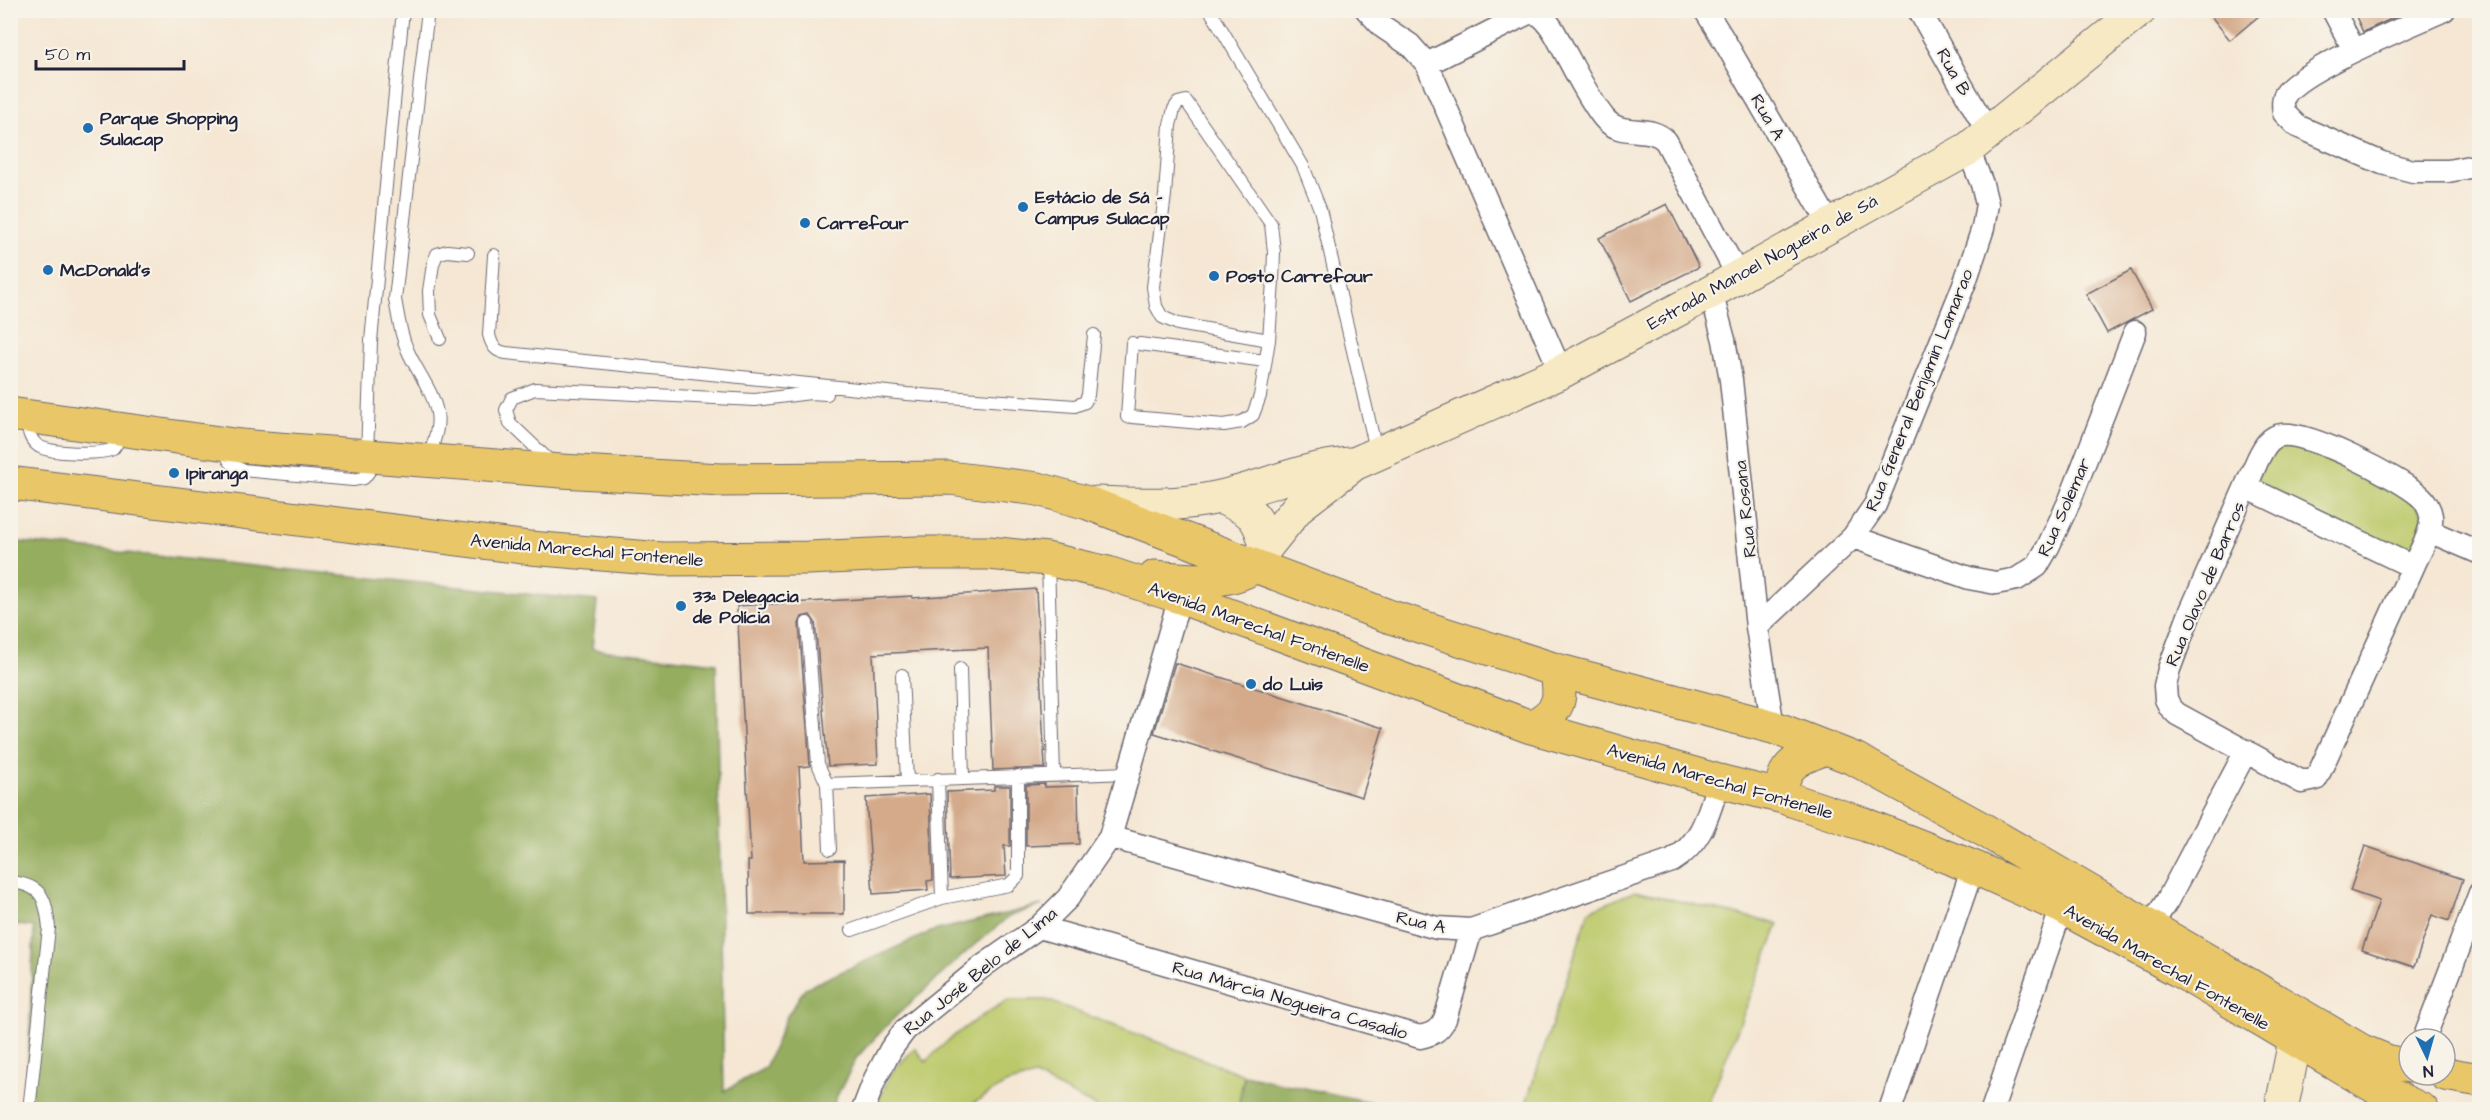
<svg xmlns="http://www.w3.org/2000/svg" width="2490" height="1120" viewBox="0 0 2490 1120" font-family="'Architects Daughter',sans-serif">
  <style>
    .green { fill: #bcc96a; stroke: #6f7652; stroke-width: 1.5 }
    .forest { fill: #95ad5e; stroke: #5c684c; stroke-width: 1.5 }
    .building { fill: #d4aa8b }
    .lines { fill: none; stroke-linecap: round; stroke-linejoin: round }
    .lane-casing { stroke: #6c6771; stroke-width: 14 }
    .street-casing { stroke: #6c6771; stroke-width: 25 }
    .secondary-casing { stroke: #6c6771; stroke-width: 35 }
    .primary-casing { stroke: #6c6771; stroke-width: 35 }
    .lane { stroke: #fff; stroke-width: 12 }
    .street { stroke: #fff; stroke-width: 22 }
    .secondary { stroke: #f6e9c3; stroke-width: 33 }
    .primary { stroke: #e9c769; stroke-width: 33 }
    .poi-dot { fill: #1f6fb2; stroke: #f7f3e8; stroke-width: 2 }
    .labels { text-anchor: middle; stroke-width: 4.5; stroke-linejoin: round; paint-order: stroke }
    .street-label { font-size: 18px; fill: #22223b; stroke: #f7f3e8 }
    .poi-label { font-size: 18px; font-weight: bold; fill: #22223b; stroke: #f7f3e8; text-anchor: start }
  </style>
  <rect width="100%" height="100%" fill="#f7f3e8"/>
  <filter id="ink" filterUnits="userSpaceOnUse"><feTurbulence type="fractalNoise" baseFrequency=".0167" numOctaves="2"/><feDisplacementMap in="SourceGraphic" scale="12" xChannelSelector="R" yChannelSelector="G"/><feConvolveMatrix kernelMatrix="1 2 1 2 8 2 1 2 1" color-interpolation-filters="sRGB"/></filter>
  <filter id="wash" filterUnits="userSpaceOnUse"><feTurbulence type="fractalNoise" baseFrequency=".008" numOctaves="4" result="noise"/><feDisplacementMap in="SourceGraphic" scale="24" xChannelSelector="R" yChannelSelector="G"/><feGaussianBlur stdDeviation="1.35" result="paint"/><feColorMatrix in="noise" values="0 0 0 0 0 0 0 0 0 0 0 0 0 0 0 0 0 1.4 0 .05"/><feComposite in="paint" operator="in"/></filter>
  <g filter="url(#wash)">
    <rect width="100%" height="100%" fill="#f5e7d4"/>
    <path class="green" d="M2285,441l115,46 27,31 -15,42 -158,-75 16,-36z
      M1635,891l144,33 -73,185h-182l65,-198z
      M1008,1000h39l197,75 -6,34h-138l-65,-33 -30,8 -41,25 -90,1 18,-38 23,-24 11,14c23,-26 52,-44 82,-62z"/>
    <path class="forest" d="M10,541l587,60 -5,48 124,14 8,428 41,-23 22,-52 18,-28 128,-57 109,-26 -32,11 -37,30 -77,70 -39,41 -22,43 -1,9h-808l8,-182 -23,-3z
      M1244,1075l159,34h-165z"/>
    <g id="blocks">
      <path class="building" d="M2206,10h60l-36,30z
        M2353,10h57l-47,22z
        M1667,204l32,63 -68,34 -32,-63z
        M2131,270l21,39 -45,24 -21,-39z
        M1036,589l9,179 -52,2 -5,-122 -115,6 5,110 -50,2 -13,-144 -5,-7 -8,2 -3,7 11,142 -11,1 5,94 40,-1v54h-95l-1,-53h3l-14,-255 175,-10v2z
        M1175,663l208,65 -21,69 -208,-64z
        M1045,784v3l33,-1 1,58 -53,2v-61z
        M994,786h16v60h-6l2,30 -56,3 -3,-87 47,-2z
        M930,794l3,86 -6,1 1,9 -55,4 -7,-96z
        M2365,846l98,33 -14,42 -17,-6 -18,52 -52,-17 17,-49 -29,-10z"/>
    </g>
  </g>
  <g filter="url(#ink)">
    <use href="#blocks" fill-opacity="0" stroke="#6c6771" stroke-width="1.5"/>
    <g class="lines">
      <defs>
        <path id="lane" d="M428,10l-33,289c3,17 5,34 12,50 9,22 26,41 30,64 3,15 -5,32 -8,46
          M1210,10l93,156 17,43 57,245
          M494,255l-5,80c3,11 6,16 17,18l401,41 168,12 10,-4 3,-7 6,-60
          M440,339l-10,-24 -1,-24 4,-27 4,-10 10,-3 21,2
          M1140,344l125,17
          M1127,417l5,-74
          M1132,417l92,8 18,-3 11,-7 7,-19 9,-56 4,-59 1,-29 -3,-28 -85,-123 -8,2 -4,6 -4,16 -5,70 -12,92 3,19 6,11 16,7 91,16
          M26,419c2,9 3,20 11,26 11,9 63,10 76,4l12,-18
          M224,448c3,11 7,17 18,22l111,10 11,-2 6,-8 -3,-14 4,-115 32,-331
          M553,464l-43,-41 -4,-13 6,-12 23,-9 220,11 55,-7 17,1
          M1048,560l6,215
          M807,623l11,141 9,20 3,65
          M960,669l3,110
          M902,675l5,106
          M938,779l4,119
          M827,784l302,-11
          M10,882c33,3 36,17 39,46l-20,182
          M852,930l90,-32 67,-13 9,-9v-100"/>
        <path id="street" d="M1367,10l16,17 27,18 17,19 134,308
          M1705,10l20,32 105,183
          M1919,10l70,124
          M2333,10l21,40
          M2444,10c-32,15 -143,59 -159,85 -3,5 -2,12 -1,18l13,13 85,37 31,8h35l32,-6
          M1427,64l101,-51c5,0 9,0 13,3 12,9 18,26 25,38 12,22 23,45 38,64 17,21 45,5 62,23l72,135
          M1711,292l13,48 7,40 26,247 16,100
          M2246,487l167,80c6,-15 20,-35 18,-51 -1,-7 -6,-16 -11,-20 -22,-19 -110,-64 -138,-61 -13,1 -19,14 -24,24l-68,154 -21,56 -4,17 1,13 4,8 7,7 125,68 14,-3 3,-6 94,-206
          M2429,531l51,22
          M1853,537l116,41 27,5 21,-4 20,-13 11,-19 22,-47 65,-168
          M1757,627l96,-90 22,-32 90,-223 18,-54 4,-24 -5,-20 -14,-35
          M1110,837l327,91 34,2 201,-69c31,-19 36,-47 47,-80
          M1039,927l381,110c13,-3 19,-6 25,-18l26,-89
          M2149,928l18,-27 79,-150
          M2424,1039l56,-146
          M863,1110l12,-31 16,-30 14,-19 78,-64 56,-39 29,-29 42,-61 70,-240
          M1890,1110l83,-243
          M1992,1110l70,-203"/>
        <path id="secondary" d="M1220,497c30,13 39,17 46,50
          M1097,503c41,2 83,3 123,-6 44,-10 84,-29 129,-33
          M1255,566l11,-19 33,-41 55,-42 207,-92 150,-80 257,-143 172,-139
          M2281,1110l14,-69"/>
        <path id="primary" d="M10,414l231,32 320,25 160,9 228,-2 89,11 50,14 300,113 168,54 217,57 82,32 129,71 378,221 27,11 20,4
          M10,483l520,65 132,11 146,-1 109,-5h72l58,6 61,14 72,24 351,130 188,54 64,16 83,28 107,42 89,40 116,63 206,122 38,18
          M1155,577c31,3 72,8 100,-11
          M1531,727c28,-15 32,-26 25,-57
          M1783,797c-5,-32 18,-40 43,-49
          M2445,1074l35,6"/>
      </defs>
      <use href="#lane" class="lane-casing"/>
      <use href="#street" class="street-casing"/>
      <use href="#secondary" class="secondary-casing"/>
      <use href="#primary" class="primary-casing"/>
      <use href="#lane" class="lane"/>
      <use href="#street" class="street"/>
      <use href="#secondary" class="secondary"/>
      <use href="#primary" class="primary"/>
    </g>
  </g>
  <g class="poi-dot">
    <circle cx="88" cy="128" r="6"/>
    <circle cx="1023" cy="207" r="6"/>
    <circle cx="805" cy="223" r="6"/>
    <circle cx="48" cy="270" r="6"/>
    <circle cx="1214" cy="276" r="6"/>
    <circle cx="174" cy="473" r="6"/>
    <circle cx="681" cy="606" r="6"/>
    <circle cx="1251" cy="684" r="6"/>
  </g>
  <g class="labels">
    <g class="street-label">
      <text transform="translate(1954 72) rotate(61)" y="6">Rua B</text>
      <text transform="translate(1768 117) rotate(60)" y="6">Rua A</text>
      <text transform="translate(1762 262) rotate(-29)" y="6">Estrada Manoel Nogueira de Sá</text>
      <text transform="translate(1919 390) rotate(-68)" y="6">Rua General Benjamin Lamarao</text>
      <text transform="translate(2064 507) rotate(-66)" y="6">Rua Solemar</text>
      <text transform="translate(1745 509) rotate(-96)" y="6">Rua Rosana</text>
      <text transform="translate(587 550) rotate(5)" y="6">Avenida Marechal Fontenelle</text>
      <text transform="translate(2205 584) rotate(-67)" y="6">Rua Olavo de Barros</text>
      <text transform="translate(1259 627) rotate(20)" y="6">Avenida Marechal Fontenelle</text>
      <text transform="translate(1720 781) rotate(16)" y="6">Avenida Marechal Fontenelle</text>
      <text transform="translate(1421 922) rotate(13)" y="6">Rua A</text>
      <text transform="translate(2167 967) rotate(30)" y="6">Avenida Marechal Fontenelle</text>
      <text transform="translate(980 971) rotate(-39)" y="6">Rua José Belo de Lima</text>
      <text transform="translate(1290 1000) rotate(16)" y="6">Rua Márcia Nogueira Casadio</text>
    </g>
    <g class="poi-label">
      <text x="100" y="124">Parque Shopping<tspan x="100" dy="21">Sulacap</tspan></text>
      <text x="1035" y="203">Estácio de Sá -<tspan x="1035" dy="21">Campus Sulacap</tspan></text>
      <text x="817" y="229">Carrefour</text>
      <text x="60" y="276">McDonald's</text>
      <text x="1226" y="282">Posto Carrefour</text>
      <text x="186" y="479">Ipiranga</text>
      <text x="693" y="602">33ª Delegacia<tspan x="693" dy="21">de Polícia</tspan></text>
      <text x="1263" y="690">do Luis</text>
    </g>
  </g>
  <rect width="2490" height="1120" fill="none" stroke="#f7f3e8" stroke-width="36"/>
  <g transform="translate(2427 1057) rotate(175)"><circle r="28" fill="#f7f3e8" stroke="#a29fa3" stroke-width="1.5"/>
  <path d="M0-4.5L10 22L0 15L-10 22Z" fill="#1f6fb2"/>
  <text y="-9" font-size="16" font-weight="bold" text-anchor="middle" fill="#22223b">N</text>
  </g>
  <path d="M36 60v9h148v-9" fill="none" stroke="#22223b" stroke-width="3"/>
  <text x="45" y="60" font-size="18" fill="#22223b" stroke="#f7f3e8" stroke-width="4.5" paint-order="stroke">50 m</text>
</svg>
